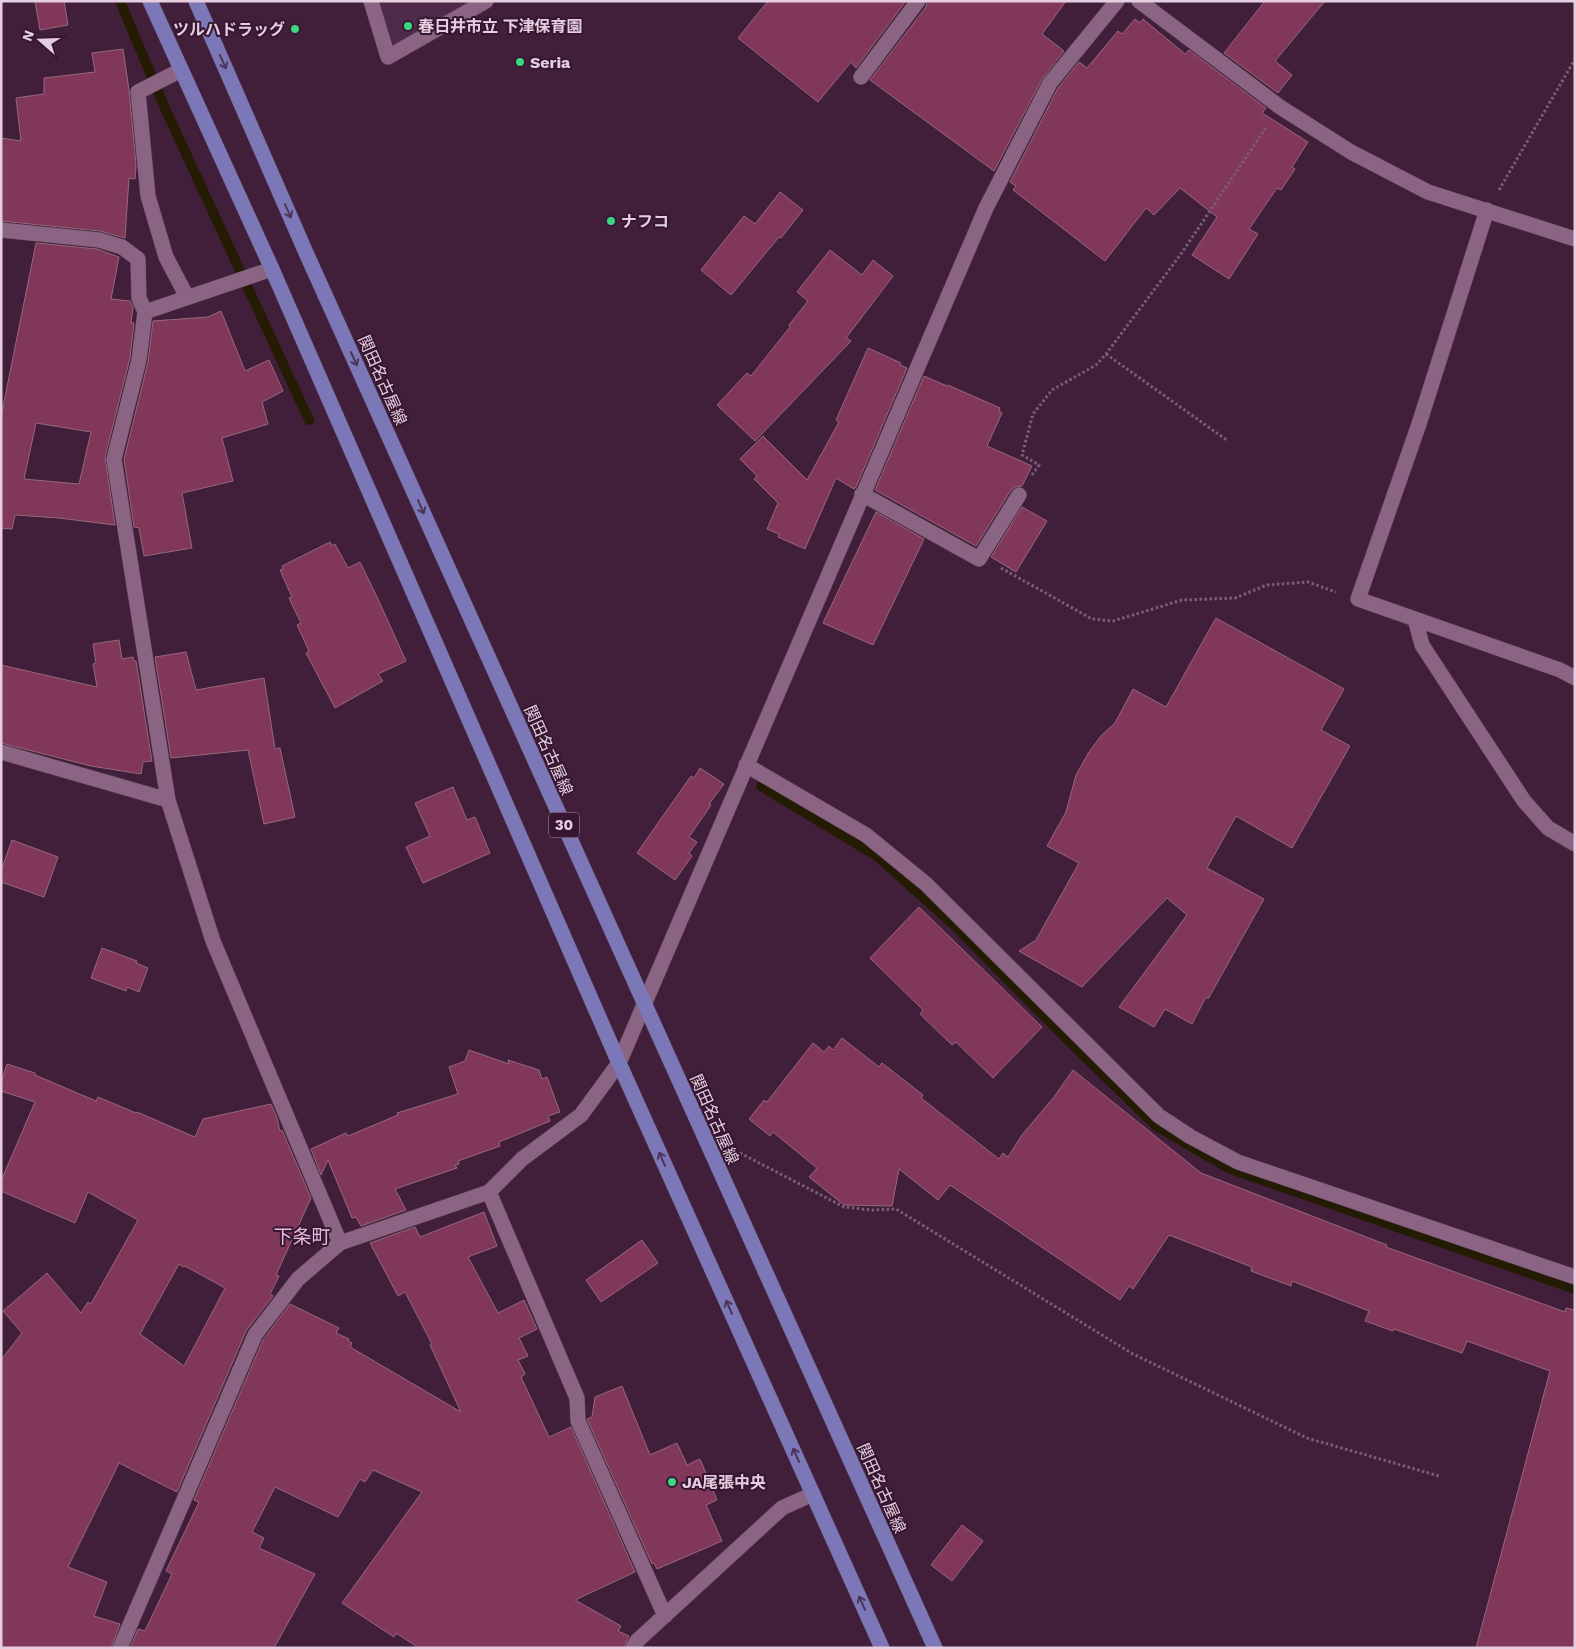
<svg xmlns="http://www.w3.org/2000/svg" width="1576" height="1649" viewBox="0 0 1576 1649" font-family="'Work Sans','Noto Sans JP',sans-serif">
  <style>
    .built { fill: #4f2948 }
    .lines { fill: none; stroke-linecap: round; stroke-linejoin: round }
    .stream { stroke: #231c02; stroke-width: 10 }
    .building { fill: #803759; stroke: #97687b; fill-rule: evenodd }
    .minor-casing { stroke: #573b53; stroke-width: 16 }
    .major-casing { stroke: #573b53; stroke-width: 16 }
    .path { stroke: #7b5d75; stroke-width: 3; stroke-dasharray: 2.5 2.5; stroke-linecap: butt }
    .minor { stroke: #8a6482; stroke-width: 15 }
    .major { stroke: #7c78b7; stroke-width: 15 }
    .oneway { stroke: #4b3359 }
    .poi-dot { fill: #3ad77f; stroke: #361631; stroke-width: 2 }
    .labels { text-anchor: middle; stroke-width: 4; stroke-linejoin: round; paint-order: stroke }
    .shield { fill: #361631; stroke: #b097ab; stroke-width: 1 }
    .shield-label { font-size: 15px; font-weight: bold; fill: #e4cedf }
    .poi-label { font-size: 16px; font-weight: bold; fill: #e4cedf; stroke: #361631; text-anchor: start }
    .street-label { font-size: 16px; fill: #e4cedf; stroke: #361631 }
    .quarter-label { font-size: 19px; fill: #e6bbdd; stroke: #361631 }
  </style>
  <rect width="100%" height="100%" fill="#411f3b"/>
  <path class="built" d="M375,1h101l-85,50z"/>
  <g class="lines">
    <path class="stream" d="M120,1l44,105 145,314
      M761,786l116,70 75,67 119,120 85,83 72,42 347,121"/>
  </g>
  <path class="building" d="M35,1h29l4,24 -28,5z
    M768,1h138l-50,67 -5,-6 -33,40 -80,-64z
    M927,1h139l-24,33 22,17 -22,28 -48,92 -124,-91 56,-73z
    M1265,1h60l-50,60 17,14 -14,18 -54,-40z
    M1135,19l5,4 3,-4 42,35 4,-4 77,58 -4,5 46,29 -16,25 3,2 -14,21 -4,-2 -28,41 9,5 -29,45 -37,-24 25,-38 -37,-29 -26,27 -8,-7 -41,53 -92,-71 3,-4 -6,-4 48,-94 21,-26 8,6 31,-37 4,3z
    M123,49l6,41 7,75 -1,14 -6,-1 -4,60 -25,-7 -99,-10v-83l20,3 -5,-43 28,-4v-16l51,-6 -3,-19z
    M780,192l23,18 -22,28 -2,-1 -48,58 -30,-25 43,-54 11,8z
    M36,243l61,6 22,8 -8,42 19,2 3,6 -2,16h3l-4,35 -25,99 10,68 -56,-7 -44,-3 -3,14 -11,-1v-111zM36,423l55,9 -12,52 -55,-5z
    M830,250l32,25 11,-15 20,16 -47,62 5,3 -96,100 -38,-36 30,-32 4,3 39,-49 -1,-2 19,-24 -11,-9z
    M221,311l24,60 24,-11 14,31 -21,11 6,22 -46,14 11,43 -51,12 10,55 -48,8 -5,-28 -5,-1 -10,-68 24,-97 5,-41 55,-4z
    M868,348l33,15 -1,2 7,3 -51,119 -2,2 -18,-11 -31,71 -27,-12 1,-3 -12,-5 11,-26 -24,-24 3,-3 -17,-17 23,-23 44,44 32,-58 -3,-2z
    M924,376l23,10 1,-1 52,23 -1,3 3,2 -15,33 45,20 -10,20 -7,1 -4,3 -35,56 -101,-56z
    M1022,507l25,14 -31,51 -25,-15z
    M876,512l48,27 -51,106 -50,-22z
    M330,542l2,4 3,-2 13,24 12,-6 18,37 28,62 -28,13 5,7 -48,27 -29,-55 3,-2 -12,-26 4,-2 -12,-25 3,-1 -12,-27 3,-1 -1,-3z
    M1216,618l128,71 -23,41 29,16 -58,102 -56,-32 -29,52 57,31 -56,100 -2,-2 -14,27 -27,-15 -11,18 -35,-20 68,-92 -20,-17 -85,89 -63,-36 17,-11 43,-77 -32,-17 19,-34 10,-37 13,-23 12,-16 14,-13 18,-34 33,18z
    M119,640l3,19 11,-2 1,4h2l16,100 -9,1 -2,12 -50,-8 -90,-23v-78l96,22 -4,-23 3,-1 -3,-19z
    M186,652l10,38 68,-12 11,71 5,-1 15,69 -31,7 -16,-74 -77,8 -16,-101z
    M700,768l24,16 -15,20 2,1 -22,32 8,5 -8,11 3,3 -17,24 -38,-27 54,-77 3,2z
    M453,787l14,33 8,-3 15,36 -67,30 -17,-36 24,-11 -15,-33z
    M12,840l46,17 -14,40 -43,-15v-11z
    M919,907l123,120 -49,51 -37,-36 -4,3 -32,-31 3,-4 -53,-52z
    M102,948l35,13 -1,2 12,5 -9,24 -12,-5 -1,4 -35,-13z
    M842,1038l37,29 3,-4 41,32 -2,3 78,61 4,-6 5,4 14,-22 32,-38 19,-27 128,103 186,72 -1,2 179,65 1,-4 9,2v338h-99l74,-277 -83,-30 -5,12 -68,-24 -1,2 -28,-10 4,-10 -77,-30 -1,5 -40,-15 1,-4 -83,-32 -36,54 -4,-3 -9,14 -170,-115 -12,15 -39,-31 -7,37 -48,-1 -35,-28 8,-9 -44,-36 -3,4 -21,-17 15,-19 3,2 46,-59 11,9 5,-6 4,4z
    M469,1050l40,14 -1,-4 31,10 3,9 5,-2 13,35 -12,4 2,5 -51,21 1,4 -42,15 1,3 -4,1 2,3 -62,21 11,21 -45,16 -5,-9 -4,1 -24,-58 -7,15 -10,-26 35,-16 2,3 50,-21 -1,-2 61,-19 -9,-27 16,-6z
    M7,1064l28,9v2l61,26 2,-4 38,16 1,-1 58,25 8,-18 68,-15 6,14 3,13 2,-1 29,68 -35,77 3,1 -9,18 3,2 -27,35 -69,161 -58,-29 -51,104 39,15 -13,34 26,8 -9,24h-110v-288l21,-27 -19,-22 44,-38 34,40 7,-11 3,2 47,-84 -50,-28 -13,31 -74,-32v-10l34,-79 -34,-11v-8zM179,1264l5,3 1,-1 40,22 -41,78 -44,-32z
    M484,1212l13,34 -29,11 30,56 26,-13 13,29 -18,9 9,18 -10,4 7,14 -4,3 28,60 22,-10 64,145 -60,28 46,26 -3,5 11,5 -5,12h-205l-23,-15 -2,4 -52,-34 80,-111 -49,-22 -8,12 -5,-3 -22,38 -63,-30 -23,45 12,6 -5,10 56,26 -41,74h-144l8,-19 7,2 27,-57 -6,-3 33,-69 -5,-2 69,-160 27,-36 49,24 -3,5 13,6 -1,2 4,2 -2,4 111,65 -31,-67 2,-1 -27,-52 -7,4 -28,-53 45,-16 5,10z
    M642,1240l16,23 -57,39 -15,-22z
    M622,1386l28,69 27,-12 10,22 13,-6 17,41 -11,5 16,36 -65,28 -3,-6 -2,1 -65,-145 5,-2 3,-20z
    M962,1525l21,16 -31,40 -21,-16z"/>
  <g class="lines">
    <defs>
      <path id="minor" d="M371,1l17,56 98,-56
        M1139,1l141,106 71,45 77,40 147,47
        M181,70l-43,22 10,104 18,61 21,40
        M861,77l57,-76
        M1487,210l-68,214 -61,175 202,71 15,8
        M1,230l98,10 23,7 16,12 1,39 6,14 -6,48 -25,99 54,341 45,141 127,302
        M145,312l127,-43
        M862,494l117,65 40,-64
        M1415,619l7,26 102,156 24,27 27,16
        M1,752l167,48
        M746,765l120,70 60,49 233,232 32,21 47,25 337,115
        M489,1192l88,206 1,23 87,195
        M120,1648l135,-313 43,-56 42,-36 149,-51 33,-33 59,-44 38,-52 367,-855 64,-125 67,-82
        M633,1648l4,-7 145,-133 31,-14"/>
      <path id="major" d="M150,1l122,268 347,794 263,585
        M196,1l111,254 628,1393"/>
    </defs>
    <use href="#minor" class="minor-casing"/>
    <use href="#major" class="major-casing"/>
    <path class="path" d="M1499,190l76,-131
      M1106,354l122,87
      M1032,475l7,-10 -17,-10 11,-41 19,-24 44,-25 10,-11 75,-100 86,-128
      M1001,568l91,51 21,2 69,-21 53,-2 32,-13 41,-3 28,10
      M740,1153l104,54 28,3 24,-1 237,145 174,84 132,38"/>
    <use href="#minor" class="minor"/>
    <use href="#major" class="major"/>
  </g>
  <defs><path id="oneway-shaft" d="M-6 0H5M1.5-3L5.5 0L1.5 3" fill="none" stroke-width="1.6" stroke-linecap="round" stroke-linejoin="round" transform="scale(1.25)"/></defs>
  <g class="oneway">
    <use href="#oneway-shaft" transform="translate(223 62) rotate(66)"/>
    <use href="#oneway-shaft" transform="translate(288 211) rotate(66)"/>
    <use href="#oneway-shaft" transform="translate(354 359) rotate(66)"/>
    <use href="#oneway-shaft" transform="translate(421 507) rotate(66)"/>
    <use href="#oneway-shaft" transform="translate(662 1159) rotate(-114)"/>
    <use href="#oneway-shaft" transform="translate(729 1307) rotate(-114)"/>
    <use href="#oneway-shaft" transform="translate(796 1455) rotate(-114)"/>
    <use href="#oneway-shaft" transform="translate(862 1603) rotate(-114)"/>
  </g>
  <g class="poi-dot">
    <circle cx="408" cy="26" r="5"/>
    <circle cx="295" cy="29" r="5"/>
    <circle cx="520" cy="62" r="5"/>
    <circle cx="611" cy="221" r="5"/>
    <circle cx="672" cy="1482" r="5"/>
  </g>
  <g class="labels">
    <rect class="shield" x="549" y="812.5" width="30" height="25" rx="4"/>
    <g class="shield-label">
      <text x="564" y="830">30</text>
    </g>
    <g class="poi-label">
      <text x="418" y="32">春日井市立 下津保育園</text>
      <text x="285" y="35" text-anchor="end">ツルハドラッグ</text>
      <text x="530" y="68">Seria</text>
      <text x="621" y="227">ナフコ</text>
      <text x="682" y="1488">JA尾張中央</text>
    </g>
    <g class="street-label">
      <text transform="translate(383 380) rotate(66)" y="6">関田名古屋線</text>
      <text transform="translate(549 750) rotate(66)" y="6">関田名古屋線</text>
      <text transform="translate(715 1119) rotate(66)" y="6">関田名古屋線</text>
      <text transform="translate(882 1488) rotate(66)" y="6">関田名古屋線</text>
    </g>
    <g class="quarter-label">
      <text x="302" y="1243">下条町</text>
    </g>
  </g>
  <rect width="1576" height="1649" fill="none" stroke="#e4cedf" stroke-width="5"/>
  <g transform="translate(40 40) rotate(290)" stroke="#361631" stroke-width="4" paint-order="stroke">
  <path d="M0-4L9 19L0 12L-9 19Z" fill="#e4cedf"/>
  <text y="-8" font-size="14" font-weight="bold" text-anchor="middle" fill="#e4cedf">N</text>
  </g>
</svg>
